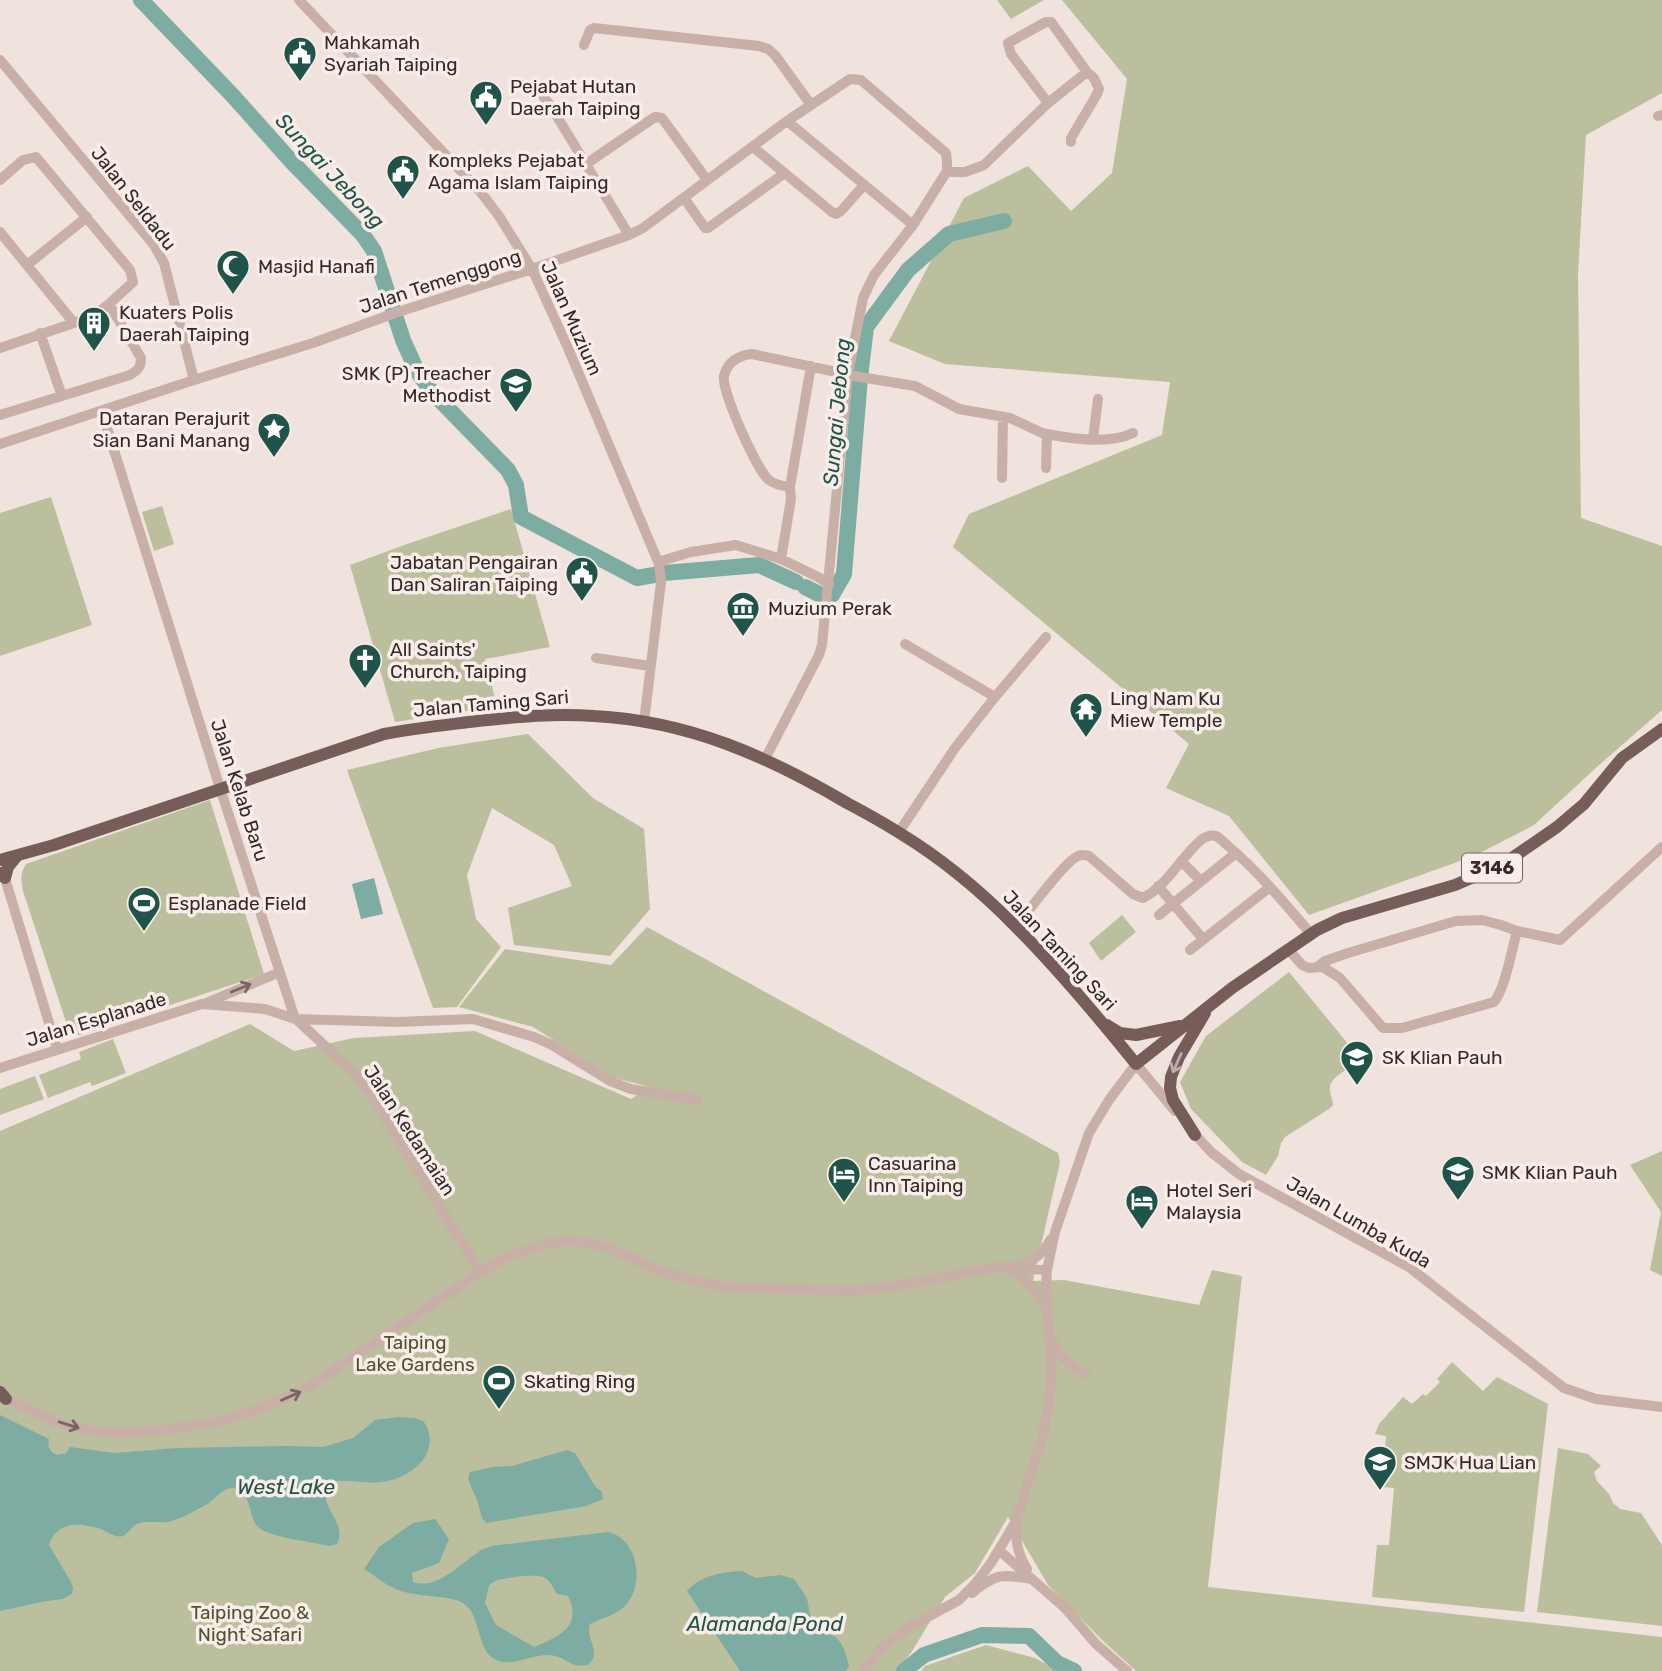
<svg xmlns="http://www.w3.org/2000/svg" width="1662" height="1671" viewBox="0 0 1662 1671" font-family="Rubik,sans-serif">
  <style>
    .green { fill: #bbbf9d }
    .water { fill: #7daca3; fill-rule: evenodd }
    .lines { fill: none; stroke-linecap: round; stroke-linejoin: round }
    .river { stroke: #7daca3; stroke-width: 16 }
    .minor { stroke: #c8b0a9; stroke-width: 10 }
    .major { stroke: #765d5a; stroke-width: 12 }
    .oneway { stroke: #776662 }
    .oneway2 { stroke: #beaca8 }
    .labels { text-anchor: middle; stroke-width: 7; stroke-linejoin: round; paint-order: stroke }
    .shield { fill: #f8ede8; stroke: #706462; stroke-width: 2 }
    .shield-label { font-size: 18px; font-weight: bold; fill: #352928 }
    .poi-label { font-size: 19px; fill: #352928; stroke: #f8ede8; text-anchor: start }
    .street-label { font-size: 19px; fill: #352928; stroke: #f8ede8 }
    .park-label { font-size: 19px; fill: #4e522e; stroke: #f8ede8 }
    .water-label { font-size: 21px; font-style: italic; fill: #20544b; stroke: #f8ede8 }
  </style>
  <rect width="100%" height="100%" fill="#f0e2dc"/>
  <path class="green" d="M997,0h47l-33,19z
    M1062,0h600v93l-76,42 -8,139 3,244 81,28v164l-64,56 -64,59 -60,31 -165,59 -80,-99 -63,-28 23,-44 -236,-197 16,-33 193,-79 8,-53 -225,-18 -56,-23 75,-143 64,-32 43,45 41,-38 15,-94z
    M51,497l41,128 -92,31v-143z
    M162,506l12,38 -20,7 -12,-39z
    M511,509l39,138 -65,12 12,47 -102,16 -45,-157 60,-22z
    M528,734l65,64 51,31 6,80 -40,47 -96,-11 -6,-37 64,-22 -18,-41 -62,-37 -25,67 9,44 25,28 -44,60 -24,1 -86,-238 91,-22z
    M210,800l54,174 -184,61c-8,-1 -10,-6 -14,-13l-43,-131c-2,-11 -3,-18 3,-27z
    M1122,915l14,17 -35,29 -12,-18z
    M647,927l411,226 2,9 -27,119 31,-1 135,25 13,-35 30,6 -34,311 454,50v34h-526l-33,-30 -55,-56 -40,-68 -33,56 -30,24 -34,56 -15,18h-896v-540l250,-107 44,27 60,-13 121,-7 156,68 18,-12 -37,-10 -79,-50 -74,-20 46,-58 106,16z
    M1289,972l74,90c-9,5 -31,12 -33,25 -1,5 3,13 3,18l-4,4 -44,28 -4,6 -3,13 -12,19 -24,-13 -51,-53 -11,-27 26,-46z
    M113,1039l13,34 -34,13 -2,-4 -42,16 -9,-23 42,-16 -2,-7z
    M35,1076l9,23 -44,16v-26z
    M1662,1151v125l-12,-6 11,-58 -31,-47z
    M1452,1362l31,29 14,-14 51,27 -24,208 -152,-15 5,-52h12l5,-57 -12,-1 4,-51 -11,-2 4,-10 24,-27 9,7 11,-10 3,2 14,-14 -3,-3z
    M1558,1448l30,6 13,12 -7,6 3,9 12,13 4,9 7,6 21,4 21,32v81l-125,-14z
    M986,1645l49,13 24,13h-138l4,-5z"/>
  <path class="water" d="M374,878l9,36 -22,5 -9,-35z
    M0,1415l49,24c-2,7 1,13 8,16l9,-2 4,-6 45,6 62,-5 111,-2 35,1 30,-9 22,-18 24,-3 16,1 8,3c6,7 8,17 6,26 -4,18 -25,31 -42,34 -16,4 -34,-1 -51,0 -29,21 14,38 1,63l-8,2c-16,-4 -63,-9 -72,-20 -9,-11 -6,-37 -24,-38 -11,-1 -18,12 -27,17 -12,6 -25,14 -39,17 -9,1 -19,-1 -27,1 -8,2 -11,10 -17,13 -7,3 -18,-6 -25,-8 -20,-6 -42,-6 -49,17l22,37 2,6 -1,6 -9,5 -16,2 -47,10z
    M567,1450l8,3 20,33 7,6 1,7 -17,7 -100,17 -4,-5 -5,-18 -9,-21 2,-7 23,-5 19,-1z
    M435,1519l14,20 -10,24 -27,10 1,9c25,8 45,-17 64,-29 4,-4 10,-5 15,-7l116,-14c31,7 37,53 17,74 -10,10 -24,12 -35,18 -5,14 12,28 -1,40 -15,7 -24,-8 -39,-9 -21,-1 -42,16 -60,1 -14,-15 -10,-47 -31,-55 -18,-6 -39,-4 -58,-10 -13,-4 -26,-15 -37,-22l15,-22 34,-24zM521,1576c22,0 25,-3 36,18l11,2c15,31 -10,41 -34,51l-38,-22 -11,-22 4,-18 8,-5z
    M742,1571l14,7 24,-3 14,4 13,19 3,17 15,19c17,1 20,17 24,32l-3,5h-106l-53,-80c14,-16 35,-19 55,-20z"/>
  <g class="lines">
    <path class="river" d="M141,0l92,96 58,65 72,74 11,16 29,89 13,29 14,21 78,80 8,15 5,32 116,61 17,-3
      M664,573l95,-8 37,17
      M805,587l20,10
      M832,595l12,-21 16,-197 6,-50 42,-57 41,-36 55,-13
      M904,1671l20,-16 58,-20 47,1 28,27 17,8"/>
    <path class="minor" d="M299,0l180,190 20,26 33,53 36,79 91,216 2,18 -17,140
      M584,45l6,-15 4,-2 165,18 9,3 7,6 36,50
      M0,60l154,185 10,18 30,117
      M540,86l-1,5 11,14 79,130
      M1658,116l4,-1
      M787,121l126,104
      M1071,142v-4l25,-42 3,-7 -5,-11 -7,-6
      M753,147l79,65 4,2 5,-3 23,-26
      M586,164l69,-47 7,1 45,62
      M947,171l8,1h10l19,-7 64,-62 39,-31 -36,-50h-5l-38,21 3,11 37,49
      M0,180l23,-20 13,-3 94,113 3,12 -24,22 32,54c0,9 -3,12 -11,17l-130,40
      M684,198l19,27 2,3h3l77,-55
      M0,232l74,91 -74,25
      M27,265l60,-48
      M74,323l20,-7 15,-12
      M40,333l22,63
      M102,412l118,376 75,231
      M1093,439l5,-40
      M0,444l194,-64 119,-37 82,-30 137,-44 97,-34 14,-7 144,-107 63,-42 11,1 85,73 1,9v9l-34,54 -39,50 -11,23 -15,76 -26,271 -3,10 -54,104
      M1046,468l1,-34
      M1002,478l1,-61
      M790,487c-7,-1 -15,-2 -21,-7 -12,-9 -48,-90 -45,-104 3,-14 15,-21 28,-22l108,23 55,9 44,23 51,9 32,15 5,1c25,5 63,10 86,-1
      M781,559l10,-60 -1,-12 21,-121
      M658,562l33,-10 45,-7 45,14 37,18 11,7
      M905,644l90,53
      M596,658l54,8
      M899,832l56,-84 40,-51 51,-60
      M1181,861l20,20
      M3,872l54,177
      M1158,886l45,53
      M1159,915l77,-62
      M1016,927c12,-15 48,-65 62,-71 5,-2 6,-1 11,0l44,38 10,4c24,-12 38,-41 58,-58 4,-3 9,-6 15,-4 4,2 9,7 12,10 31,26 57,58 83,88
      M1288,949l14,16 7,3 13,-1 4,2 14,9 43,50h19l92,-26c11,-13 18,-53 23,-71l43,9 102,-93
      M1190,950l80,-63
      M1317,967l8,-6 23,-8 108,-32 26,-1 19,5 16,6
      M206,1003l74,-31
      M296,1019l57,53 18,23 109,177
      M0,1068l202,-64 63,5 30,10 102,3 76,-3 61,18 18,8 58,36 21,8 66,11
      M1191,1130l20,22 28,22 170,93 155,121 32,11 66,8
      M1018,1265c17,-4 24,-11 33,-26
      M1009,1270c16,8 28,18 35,35
      M1052,1339c9,19 15,25 33,35
      M0,1396l54,25 28,8 24,3 18,1 49,-4 48,-8 39,-12 47,-21 173,-116 32,-17 34,-11 21,-3 25,2 18,6 55,24 30,8 32,6 124,4 38,-4 110,-20 48,3
      M1016,1524c-1,17 2,31 11,45
      M1000,1551l65,57 31,36 31,27
      M972,1593c25,-20 29,-19 60,-14
      M864,1671l16,-21 11,-10 20,-14 48,-26 16,-16 16,-21 25,-42 26,-82 7,-37 3,-30 -6,-83 1,-19 8,-38 34,-99 20,-33 27,-36 39,47"/>
    <path class="major" d="M0,860l54,-15 330,-111c31,-6 62,-9 94,-13 39,-4 77,-8 116,-5 95,5 173,40 253,87 17,9 35,19 51,29 43,26 84,60 119,96 43,43 81,89 119,136l96,-76 85,-58 25,-12 113,-33 28,-12 29,-15 45,-31 27,-23 38,-46 40,-29
      M0,873l5,5 3,-11 9,-11
      M1107,1025l13,8 16,2 44,-9
      M1195,1135l-22,-35 -3,-12 1,-11 8,-20 26,-44
      M0,1392l6,7"/>
  </g>
  <defs><path id="oneway-shaft" d="M-6 0H5M1.5-3L5.5 0L1.5 3" fill="none" stroke-width="1.6" stroke-linecap="round" stroke-linejoin="round" transform="scale(1.75)"/></defs>
  <g class="oneway">
    <use href="#oneway-shaft" transform="translate(241 988) rotate(-22)"/>
    <use href="#oneway-shaft" transform="translate(291 1396) rotate(-24)"/>
    <use href="#oneway-shaft" transform="translate(69 1425) rotate(17)"/>
  </g>
  <use class="oneway2" href="#oneway-shaft" transform="translate(1177 1063) rotate(114)"/>
  <defs>
    <symbol id="civic-pin" viewBox="-11 -11 22 30"><path d="M0 17L-7.5 6A9.5 9.5 0 1 1 7.5 6Z" fill="#20544b" stroke="#f8ede8"/><path d="M-.6-6.5H3V-4.5H.6V-3L4-1V1h2V6H-6V1h2V-1L-.6-3ZM-1.2 2.5V6h2.4V2.5Z" fill="#fff"/></symbol>
    <symbol id="mosque-pin" viewBox="-11 -11 22 30"><path d="M0 17L-7.5 6A9.5 9.5 0 1 1 7.5 6Z" fill="#20544b" stroke="#f8ede8"/><path d="M3.5-4.9A6 6 0 1 0 3.5 4.9A5 5 0 1 1 3.5-4.9Z" fill="#fff"/></symbol>
    <symbol id="building-pin" viewBox="-11 -11 22 30"><path d="M0 17L-7.5 6A9.5 9.5 0 1 1 7.5 6Z" fill="#20544b" stroke="#f8ede8"/><path d="M-4-6H4V6H1V3H-1V6H-4ZM-2.5-4.3h1.7v1.8h-1.7ZM.8-4.3h1.7v1.8H.8ZM-2.5-1h1.7V.8h-1.7ZM.8-1h1.7V.8H.8Z" fill="#fff"/></symbol>
    <symbol id="school-pin" viewBox="-11 -11 22 30"><path d="M0 17L-7.5 6A9.5 9.5 0 1 1 7.5 6Z" fill="#20544b" stroke="#f8ede8"/><path d="M0-5L7-2L0 1L-7-2ZM-4 1L0 2.5L4 1V4Q0 6-4 4Z" fill="#fff"/></symbol>
    <symbol id="sight-pin" viewBox="-11 -11 22 30"><path d="M0 17L-7.5 6A9.5 9.5 0 1 1 7.5 6Z" fill="#20544b" stroke="#f8ede8"/><path d="M0-6L1.8-2.2L6-1.7L2.9 1.2L3.7 5.4L0 3.3L-3.7 5.4L-2.9 1.2L-6-1.7L-1.8-2.2Z" fill="#fff"/></symbol>
    <symbol id="museum-pin" viewBox="-11 -11 22 30"><path d="M0 17L-7.5 6A9.5 9.5 0 1 1 7.5 6Z" fill="#20544b" stroke="#f8ede8"/><path d="M0-6L6-3V-2H-6V-3ZM-5-1h2V3h-2ZM-1-1h2V3h-2ZM3-1h2V3H3ZM-6 4H6V6H-6Z" fill="#fff"/></symbol>
    <symbol id="church-pin" viewBox="-11 -11 22 30"><path d="M0 17L-7.5 6A9.5 9.5 0 1 1 7.5 6Z" fill="#20544b" stroke="#f8ede8"/><path d="M-1.2-6h2.4v3.5h3.3v2.4h-3.3V6h-2.4V-.1h-3.3v-2.4h3.3Z" fill="#fff"/></symbol>
    <symbol id="temple-pin" viewBox="-11 -11 22 30"><path d="M0 17L-7.5 6A9.5 9.5 0 1 1 7.5 6Z" fill="#20544b" stroke="#f8ede8"/><path d="M0-6L5-2H3V0L6.5 2.5H4V6H1.5V3h-3V6H-4V2.5H-6.5L-3 0V-2H-5Z" fill="#fff"/></symbol>
    <symbol id="stadium-pin" viewBox="-11 -11 22 30"><path d="M0 17L-7.5 6A9.5 9.5 0 1 1 7.5 6Z" fill="#20544b" stroke="#f8ede8"/><path d="M0-5a6.5 5 0 1 0 0 10a6.5 5 0 1 0 0-10ZM-3.5-1.8h7v3.6h-7Z" fill="#fff"/></symbol>
    <symbol id="hotel-pin" viewBox="-11 -11 22 30"><path d="M0 17L-7.5 6A9.5 9.5 0 1 1 7.5 6Z" fill="#20544b" stroke="#f8ede8"/><path d="M-6-4.5h1.5V1H6V5H4.5V3h-9V5H-6ZM-4 0a1.8 1.8 0 1 1 3.6 0ZM.5 0V-2.5h3Q6-2.5 6 0Z" fill="#fff"/></symbol>
  </defs>
  <g fill-rule="evenodd">
    <use href="#civic-pin" x="281" y="34" width="38" height="52"/>
    <use href="#civic-pin" x="467" y="78" width="38" height="52"/>
    <use href="#civic-pin" x="384" y="152" width="38" height="52"/>
    <use href="#mosque-pin" x="214" y="247" width="38" height="52"/>
    <use href="#building-pin" x="75" y="304" width="38" height="52"/>
    <use href="#school-pin" x="497" y="365" width="38" height="52"/>
    <use href="#sight-pin" x="255" y="410" width="38" height="52"/>
    <use href="#civic-pin" x="563" y="554" width="38" height="52"/>
    <use href="#museum-pin" x="724" y="589" width="38" height="52"/>
    <use href="#church-pin" x="346" y="641" width="38" height="52"/>
    <use href="#temple-pin" x="1067" y="690" width="38" height="52"/>
    <use href="#stadium-pin" x="125" y="884" width="38" height="52"/>
    <use href="#school-pin" x="1338" y="1038" width="38" height="52"/>
    <use href="#school-pin" x="1439" y="1153" width="38" height="52"/>
    <use href="#hotel-pin" x="825" y="1155" width="38" height="52"/>
    <use href="#hotel-pin" x="1123" y="1182" width="38" height="52"/>
    <use href="#stadium-pin" x="480" y="1362" width="38" height="52"/>
    <use href="#school-pin" x="1361" y="1443" width="38" height="52"/>
  </g>
  <g class="labels">
    <rect class="shield" x="1462" y="853.5" width="60" height="29" rx="5"/>
    <g class="shield-label">
      <text x="1492" y="874">3146</text>
    </g>
    <g class="poi-label">
      <text x="324" y="49">Mahkamah<tspan x="324" dy="22">Syariah Taiping</tspan></text>
      <text x="510" y="93">Pejabat Hutan<tspan x="510" dy="22">Daerah Taiping</tspan></text>
      <text x="428" y="167">Kompleks Pejabat<tspan x="428" dy="22">Agama Islam Taiping</tspan></text>
      <text x="258" y="273">Masjid Hanafi</text>
      <text x="119" y="319">Kuaters Polis<tspan x="119" dy="22">Daerah Taiping</tspan></text>
      <text x="491" y="380" text-anchor="end">SMK (P) Treacher<tspan x="491" dy="22">Methodist</tspan></text>
      <text x="250" y="425" text-anchor="end">Dataran Perajurit<tspan x="250" dy="22">Sian Bani Manang</tspan></text>
      <text x="558" y="569" text-anchor="end">Jabatan Pengairan<tspan x="558" dy="22">Dan Saliran Taiping</tspan></text>
      <text x="768" y="615">Muzium Perak</text>
      <text x="390" y="656">All Saints'<tspan x="390" dy="22">Church, Taiping</tspan></text>
      <text x="1110" y="705">Ling Nam Ku<tspan x="1110" dy="22">Miew Temple</tspan></text>
      <text x="168" y="910">Esplanade Field</text>
      <text x="1382" y="1064">SK Klian Pauh</text>
      <text x="868" y="1170">Casuarina<tspan x="868" dy="22">Inn Taiping</tspan></text>
      <text x="1482" y="1179">SMK Klian Pauh</text>
      <text x="1166" y="1197">Hotel Seri<tspan x="1166" dy="22">Malaysia</tspan></text>
      <text x="524" y="1388">Skating Ring</text>
      <text x="1404" y="1469">SMJK Hua Lian</text>
    </g>
    <g class="street-label">
      <text transform="translate(134 198) rotate(52)" y="7">Jalan Seldadu</text>
      <text transform="translate(440 281) rotate(-18)" y="7">Jalan Temenggong</text>
      <text transform="translate(572 318) rotate(66)" y="7">Jalan Muzium</text>
      <text transform="translate(491 703) rotate(-5)" y="7">Jalan Taming Sari</text>
      <text transform="translate(240 790) rotate(72)" y="7">Jalan Kelab Baru</text>
      <text transform="translate(1060 950) rotate(47)" y="7">Jalan Taming Sari</text>
      <text transform="translate(96 1019) rotate(-17)" y="7">Jalan Esplanade</text>
      <text transform="translate(410 1130) rotate(57)" y="7">Jalan Kedamaian</text>
      <text transform="translate(1359 1222) rotate(30)" y="7">Jalan Lumba Kuda</text>
    </g>
    <g class="park-label">
      <text x="415" y="1349">Taiping<tspan x="415" dy="22">Lake Gardens</tspan></text>
      <text x="250" y="1619">Taiping Zoo &amp;<tspan x="250" dy="22">Night Safari</tspan></text>
    </g>
    <g class="water-label">
      <text transform="translate(330 171) rotate(47)" y="7">Sungai Jebong</text>
      <text transform="translate(837 412) rotate(-85)" y="7">Sungai Jebong</text>
      <text x="286" y="1494">West Lake</text>
      <text x="765" y="1631">Alamanda Pond</text>
    </g>
  </g>
</svg>
